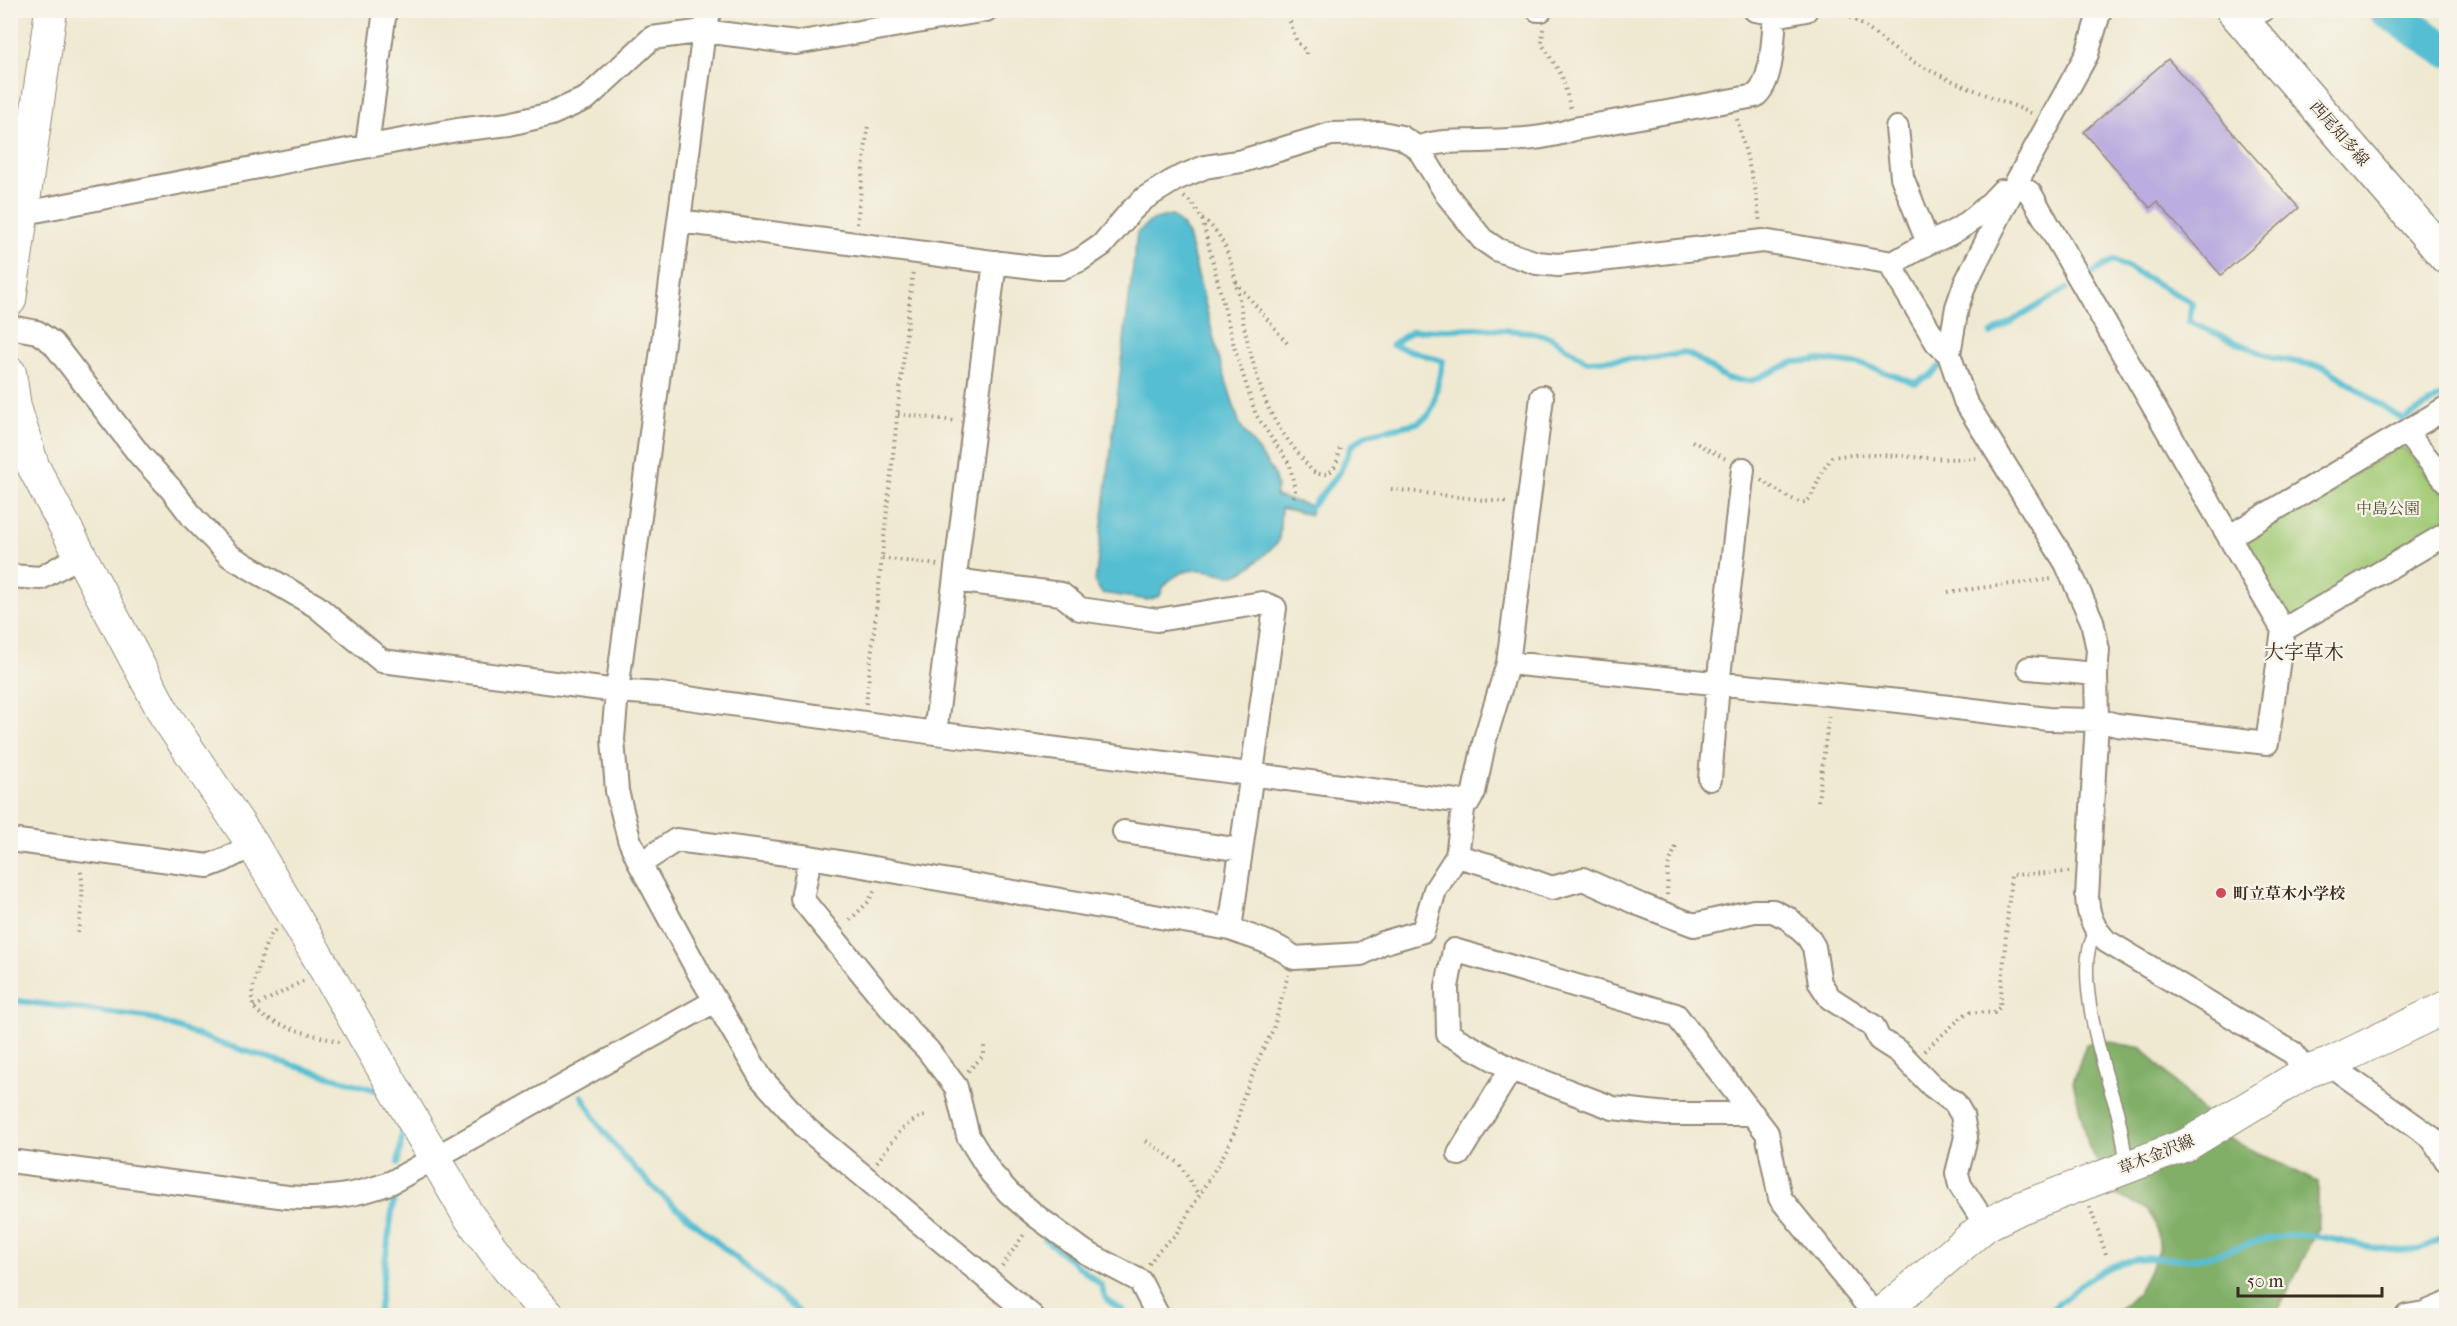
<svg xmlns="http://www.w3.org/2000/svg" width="2457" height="1326" viewBox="0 0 2457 1326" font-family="'IM FELL French Canon','Noto Serif JP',serif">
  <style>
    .green { fill: #a2cb76; stroke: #6e7a4a; stroke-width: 1.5 }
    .forest { fill: #81af67; stroke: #5e6c42; stroke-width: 1.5 }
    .water { fill: #55bed2; stroke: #487478; stroke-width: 1.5 }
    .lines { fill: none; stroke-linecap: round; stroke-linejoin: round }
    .stream { stroke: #55bed2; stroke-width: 6 }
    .river { stroke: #55bed2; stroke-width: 34 }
    .building { fill: #bbaddf }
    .lane-casing { stroke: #958a78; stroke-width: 15 }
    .street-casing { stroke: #958a78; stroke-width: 26 }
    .secondary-casing { stroke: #958a78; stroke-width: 34 }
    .primary-casing { stroke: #958a78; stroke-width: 36 }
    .path { stroke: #958a78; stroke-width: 4; stroke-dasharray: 1.5 4.5; stroke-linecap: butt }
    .lane { stroke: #fff; stroke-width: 12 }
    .street { stroke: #fff; stroke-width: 22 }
    .secondary { stroke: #fff; stroke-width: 32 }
    .primary { stroke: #fff; stroke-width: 33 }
    .poi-dot { fill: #d1495b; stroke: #f7f3e8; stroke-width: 2 }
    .labels { text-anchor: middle; stroke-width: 4.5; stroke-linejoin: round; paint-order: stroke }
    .street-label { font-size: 16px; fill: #3b2a1e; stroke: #f7f3e8 }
    .park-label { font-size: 16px; fill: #555234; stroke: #f7f3e8 }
    .poi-label { font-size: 16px; font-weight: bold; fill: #3b2a1e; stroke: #f7f3e8; text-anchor: start }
    .quarter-label { font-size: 20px; fill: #3b2a1e; stroke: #f7f3e8 }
  </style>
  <rect width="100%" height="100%" fill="#f7f3e8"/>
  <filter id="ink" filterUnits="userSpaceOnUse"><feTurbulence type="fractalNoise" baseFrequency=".0167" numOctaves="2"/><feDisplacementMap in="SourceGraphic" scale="12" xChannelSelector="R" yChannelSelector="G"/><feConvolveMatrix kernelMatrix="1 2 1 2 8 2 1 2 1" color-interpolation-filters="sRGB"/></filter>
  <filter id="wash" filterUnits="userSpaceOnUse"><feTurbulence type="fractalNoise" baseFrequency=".008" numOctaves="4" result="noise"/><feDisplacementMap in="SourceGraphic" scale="24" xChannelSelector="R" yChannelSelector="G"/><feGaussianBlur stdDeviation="1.35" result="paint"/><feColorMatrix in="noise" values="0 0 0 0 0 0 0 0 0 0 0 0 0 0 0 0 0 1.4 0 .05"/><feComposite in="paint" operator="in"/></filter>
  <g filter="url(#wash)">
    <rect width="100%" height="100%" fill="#efe9d1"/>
    <path class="green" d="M2397,448l9,2 40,46v32l-158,94 -44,-73 5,-12z"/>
    <path class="forest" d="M2099,1040l43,8 86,90 90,44v47l-42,86h-163l25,-23 21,-41 -3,-26 -9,-16 -31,-14 -27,-47 -16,-66 13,-38z"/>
    <path class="water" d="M1171,215l10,9 7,11 30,120 22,70 33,47 4,14 -2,10 37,10 -1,9 -30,-7 -2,33c-10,9 -32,33 -46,34 -12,1 -25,-7 -37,-5 -16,1 -33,11 -36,26l-12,4 -46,-7 -7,-10 42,-350 15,-13z"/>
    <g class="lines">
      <path class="stream" d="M2092,273l22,-13 78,43 -3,19 84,36 52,9 78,53 43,-27
        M1991,334l76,-46
        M1312,506l28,-34 11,-26 16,-12 50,-11 11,-7 5,-11 10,-44 -51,-16 20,-14 64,-3 54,4 20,5 37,24 75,-4 22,-4 9,3 34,23 24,2 43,-19 29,-2 42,5 50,18 15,-7 10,-10
        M10,1000l141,18 68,25 160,48 3,4
        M582,1096l17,29 25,32 33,34 147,125
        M398,1163l5,-33 -2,-3
        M1045,1239l56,46 5,14 18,13v4
        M378,1316l16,-119
        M2045,1316c31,-29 61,-57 105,-58 20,0 40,3 59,-2 28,-7 55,-19 84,-21 48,-3 113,38 153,-2"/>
      <path class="river" d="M2385,10l61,40"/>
    </g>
    <g id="blocks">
      <path class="building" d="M2168,59l131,149 -78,67 -64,-73 -7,6 -66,-76z"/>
    </g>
  </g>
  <g filter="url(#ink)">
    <use href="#blocks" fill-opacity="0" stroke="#958a78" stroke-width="1.5"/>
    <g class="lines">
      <defs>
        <path id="lane" d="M2097,931c-27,34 8,141 20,180 5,18 7,37 10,55"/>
        <path id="street" d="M710,10l-6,21 -87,660 -4,48 4,52 12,48 11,25 59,109 62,105 46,51 225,187
          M1538,10h3
          M1755,10l17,3 3,3 31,-6
          M2100,10l-13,44 -71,129 -51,101 -8,23 -8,47 16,47 101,162 26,58 6,29 -2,24 1,46 -10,177c1,19 6,30 19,44l187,112 13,19
          M2242,21l21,-11
          M367,146l18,-136
          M1418,148c19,-8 39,-6 60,-7 32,-1 66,-1 96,-12l181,-33c18,-13 18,-59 20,-80
          M10,216l294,-58 153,-28 52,-6 42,-10 36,-16 65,-60 52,-7 92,12 190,-33
          M679,221l361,47h21l19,-8 22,-15 29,-34 14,-13 31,-19 29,-12 37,-6 89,-27 51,-1 19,4 17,11 29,47 35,44 16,11 39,13 21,2 205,-24 130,22 35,-20 -26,-66 -5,-49
          M1928,243c32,-11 51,-27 74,-52l5,1
          M1893,263l1,8 43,72 12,11
          M10,327l27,5 16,11 86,111 32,35 23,30 36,37 86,50 66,55 235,30 43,3 275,39 529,69 6,-2 4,-8 11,-53 23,-76 391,38 149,18 49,1 20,5 150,18 16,-113 -253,-437 -14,-10
          M2407,434l39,47
          M2230,536l216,-128
          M10,576l31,2 40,-23
          M2283,630l163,-96
          M1508,663l34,-266
          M2029,668l67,6
          M935,733l60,-471
          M1710,779l8,-94 25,-216
          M1464,802l-7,54 32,9 63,23 31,-9 53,24 58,22 60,-14h19l16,8 19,18 6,10 6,36 10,15 43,28 6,13 20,13 33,34 23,17 7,12 4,22 -9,36 3,12 26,40
          M1124,832l117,18
          M10,840l198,26 16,-6 29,-15
          M810,857l-8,42 107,132 18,18 29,38 12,49 23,37 18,20 27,23 49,36 55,29 18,35
          M640,864l36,-24 134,17 420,72 45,-321 -13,-5 -105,17 -77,-11 -19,-15 -106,-14
          M1230,929c21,8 47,14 64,29l67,-4 21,-11 41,-12 12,-41 22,-34
          M2329,1064l103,74 14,22
          M1511,1069l102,39 54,6h86
          M1459,1154l52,-85 -63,-35 -1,-47 7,-37 222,65 91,118 13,65 96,118
          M10,1161l277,36c38,3 70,-1 105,-15l323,-181
          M2407,1316l17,-3 22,-9"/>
        <path id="secondary" d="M10,300l41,-290
          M10,373l5,34 18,59 132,249 88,130 215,370 40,54 41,47
          M1878,1316l108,-91 34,-17 168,-64 118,-72 23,-8 117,-57"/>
        <path id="primary" d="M2233,10l213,247"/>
      </defs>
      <use href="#lane" class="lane-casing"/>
      <use href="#street" class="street-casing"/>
      <use href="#secondary" class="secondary-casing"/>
      <use href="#primary" class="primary-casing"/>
      <path class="path" d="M1286,10l11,32 9,9v7
        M1834,10c30,10 51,36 78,51 37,21 80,35 119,52
        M1543,29l-1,15 20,32 9,34
        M1737,119l19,73 4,31
        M1184,197l8,6 10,16 33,131 21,65 34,50 5,25 -2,8
        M1202,219c32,18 36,80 43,112 6,24 12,49 21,71 9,25 30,48 46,69 20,11 26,-8 28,-24
        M857,224l11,-100
        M1236,282l51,61
        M898,414l58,7
        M1692,441l34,18
        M1761,480c63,41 39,21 71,-23 48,-7 97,5 145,1
        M1391,489l119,14
        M882,558l56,7
        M1948,592l104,-13
        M866,704l47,-434
        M1818,801l11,-89
        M1667,895l1,-29 9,-22
        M850,920l18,-18 8,-14
        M275,930c-10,11 -14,29 -18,43 -3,11 -7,21 -4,32 6,19 67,31 86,37
        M78,933c3,-22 7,-43 2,-65
        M254,1007l49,-26
        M1924,1051l40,-36 7,-3 23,1 6,-6 11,-132 59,-3
        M968,1071l16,-16v-12
        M1146,1141l33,22 19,31
        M877,1162c14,-18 25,-40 48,-46
        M2090,1207l17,50
        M1149,1264l10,-14 17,-16 50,-83 9,-20 8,-33 19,-47 11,-21 15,-55
        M1002,1266l23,-33"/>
      <use href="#lane" class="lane"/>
      <use href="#street" class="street"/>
      <use href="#secondary" class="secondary"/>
      <use href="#primary" class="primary"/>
    </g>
  </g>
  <circle class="poi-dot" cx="2221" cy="893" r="6"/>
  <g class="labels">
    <g class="street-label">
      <text transform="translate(2340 133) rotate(49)" y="6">西尾知多線</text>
      <text transform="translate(2156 1154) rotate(-22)" y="6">草木金沢線</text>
    </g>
    <g class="park-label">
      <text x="2388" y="514">中島公園</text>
    </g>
    <g class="poi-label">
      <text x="2233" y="899">町立草木小学校</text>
    </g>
    <g class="quarter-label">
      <text x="2304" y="659">大字草木</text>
    </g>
  </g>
  <rect width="2457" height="1326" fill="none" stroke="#f7f3e8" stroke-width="36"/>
  <path d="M2238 1287v9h144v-9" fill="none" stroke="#3b2a1e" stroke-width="3"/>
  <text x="2247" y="1287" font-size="18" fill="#3b2a1e" stroke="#f7f3e8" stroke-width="4.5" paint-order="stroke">50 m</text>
</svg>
